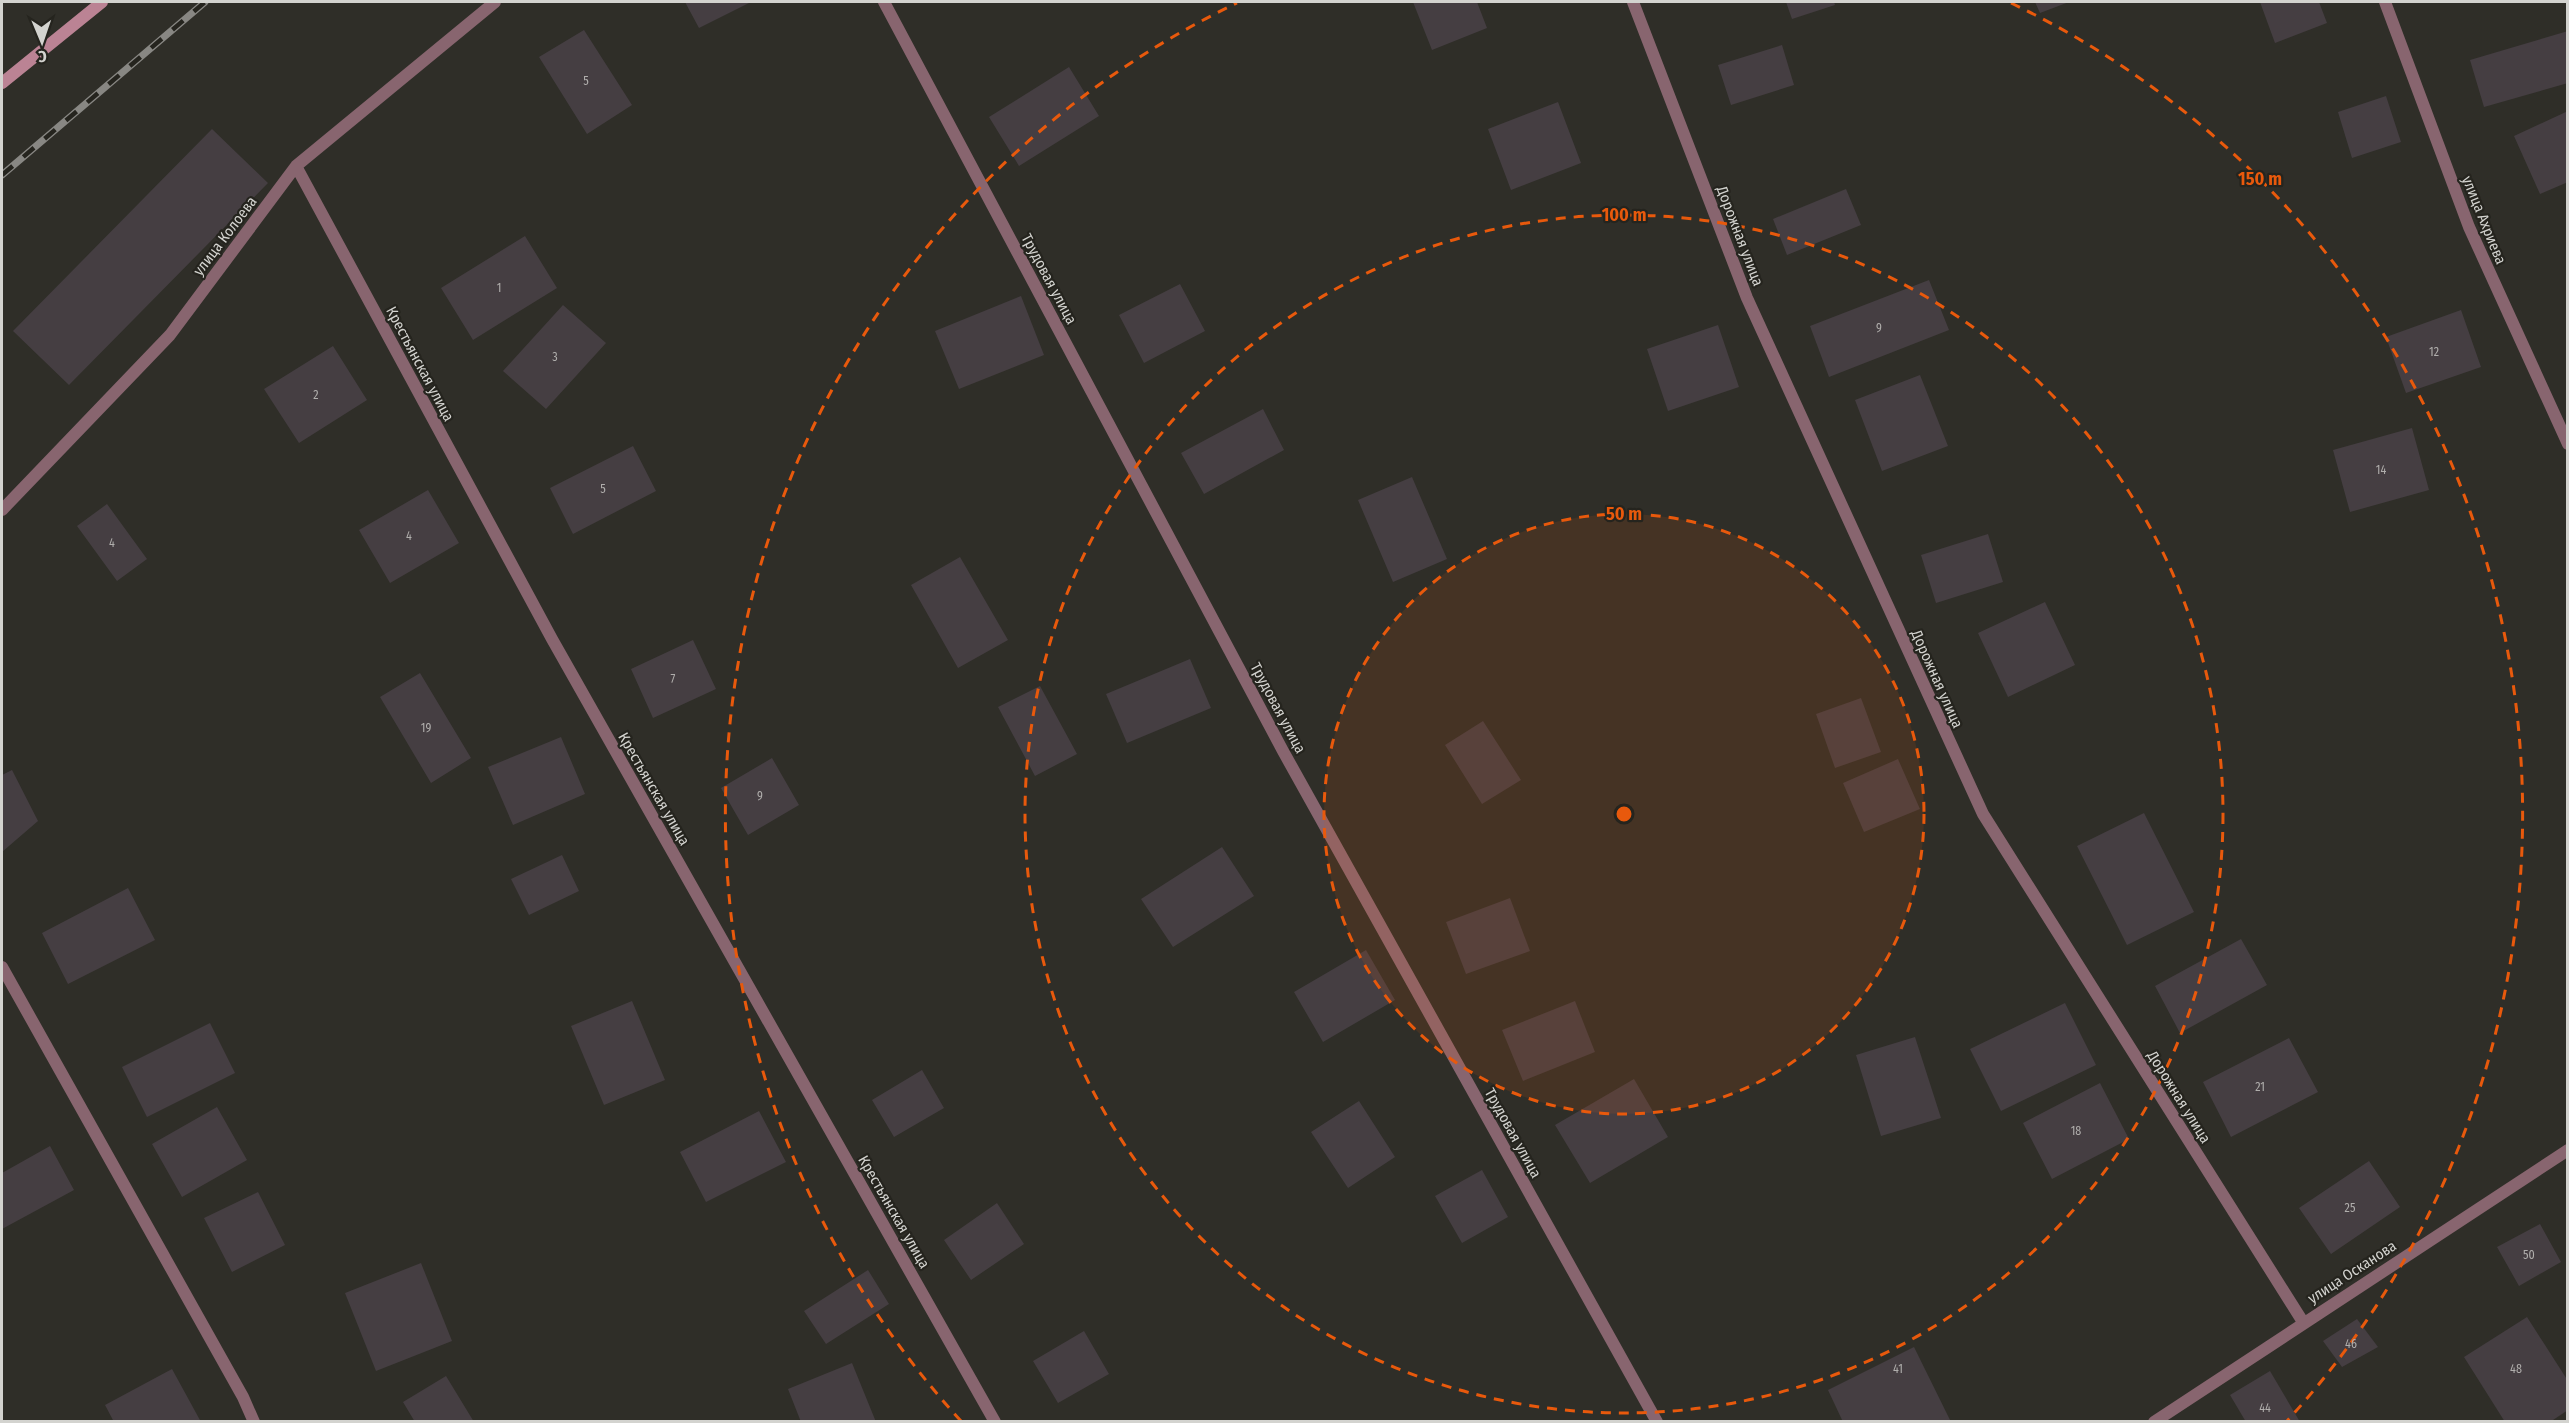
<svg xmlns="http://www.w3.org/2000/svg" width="2569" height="1423" viewBox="0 0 2569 1423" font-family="'Fira Sans Condensed',sans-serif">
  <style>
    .building { fill: #453e42 }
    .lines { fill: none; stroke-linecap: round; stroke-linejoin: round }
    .street { stroke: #88656f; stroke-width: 12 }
    .secondary { stroke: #bb8394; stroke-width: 12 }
    .rail-casing { stroke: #888783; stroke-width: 7 }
    .rail { stroke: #25241e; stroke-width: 4.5; stroke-dasharray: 14; stroke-linecap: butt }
    .ring { fill: none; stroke: #e8590c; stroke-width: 3; stroke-dasharray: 10 8 }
    .labels { text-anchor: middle; stroke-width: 4.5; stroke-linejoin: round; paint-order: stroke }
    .number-label { font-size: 12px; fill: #b0aeac }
    .street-label { font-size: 15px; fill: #d3d3cf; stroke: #25241e }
    .centre { fill: #e8590c; stroke: #25241e; stroke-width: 3 }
    .ring-label { font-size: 18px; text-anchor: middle; font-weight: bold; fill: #e8590c; stroke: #25241e; stroke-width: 4.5; stroke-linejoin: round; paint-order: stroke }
  </style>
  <rect width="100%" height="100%" fill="#2f2e28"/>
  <path class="building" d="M685,2h66l-52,26z
    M1413,2h64l10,26 -55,22z
    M1786,2h48l1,3 -43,14z
    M2035,2h34l-29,11z
    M2260,2h59l8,21 -52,20z
    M584,30l48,75 -45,29 -48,-77z
    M2568,31v52l-84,24 -14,-47z
    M1782,45l12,40 -63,20 -13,-40z
    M1069,67l30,49 -80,50 -30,-49z
    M2386,96l15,46 -49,16 -14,-46z
    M1558,102l23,61 -70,27 -23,-61z
    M2568,111v71l-28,12 -26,-58z
    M212,129l56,54 -199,202 -56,-54z
    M1846,189l15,36 -74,30 -14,-36z
    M525,236l32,52 -84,52 -32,-52z
    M1929,280l20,50 -120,47 -19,-51z
    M1180,284l25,47 -61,32 -25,-48z
    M1021,296l23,59 -85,34 -24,-58z
    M563,305l43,38 -60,66 -43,-38z
    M2461,310l20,57 -75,26 -20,-56z
    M1718,325l21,62 -71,24 -21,-62z
    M333,346l34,54 -68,43 -35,-54z
    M1920,375l28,71 -66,25 -27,-71z
    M1263,409l21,41 -80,44 -23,-41z
    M2412,428l17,62 -79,22 -17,-62z
    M633,446l23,45 -83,43 -23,-46z
    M1412,477l35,82 -54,23 -35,-82z
    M428,490l31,53 -69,40 -31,-53z
    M107,504l40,55 -30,22 -40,-55z
    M1988,534l15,48 -67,21 -15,-48z
    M960,557l48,83 -50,28 -47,-83z
    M2045,602l30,63 -67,32 -30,-64z
    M693,640l23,49 -63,29 -22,-49z
    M1190,659l21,49 -84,35 -21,-49z
    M420,673l51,85 -40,25 -51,-86z
    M1040,686l37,68 -42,22 -37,-69z
    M1861,698l20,54 -46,16 -19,-54z
    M1483,721l38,59 -39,24 -37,-59z
    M561,737l24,57 -72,31 -25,-58z
    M772,758l27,47 -51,30 -27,-47z
    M1898,759l22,50 -56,23 -21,-49z
    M12,770l26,51 -36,31v-77z
    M2144,813l50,99 -67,33 -50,-99z
    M1222,847l32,49 -81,51 -32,-48z
    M562,855l17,36 -50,24 -18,-36z
    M128,888l27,52 -87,44 -26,-51z
    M1510,898l20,53 -64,23 -20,-52z
    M2241,939l26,46 -87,48 -25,-47z
    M1366,950l29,50 -72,42 -29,-50z
    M632,1001l33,79 -61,25 -33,-79z
    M1575,1001l20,51 -72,29 -21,-51z
    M2065,1003l31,62 -95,46 -31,-62z
    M210,1023l25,50 -88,44 -25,-50z
    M1915,1037l26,81 -60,18 -25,-81z
    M2289,1038l29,54 -87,45 -28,-55z
    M922,1070l22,38 -50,29 -22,-37z
    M1634,1079l34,58 -78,46 -35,-58z
    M2100,1083l29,56 -77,40 -29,-56z
    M1359,1101l36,56 -47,31 -37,-56z
    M217,1107l30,53 -65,37 -30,-53z
    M759,1111l27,51 -80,40 -26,-50z
    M50,1146l24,44 -72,39v-56z
    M2369,1161l31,46 -69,47 -32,-46z
    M1482,1170l26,47 -46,26 -27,-47z
    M258,1192l27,53 -53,27 -28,-54z
    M997,1203l27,41 -53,36 -27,-40z
    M2540,1224l21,38 -42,24 -22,-39z
    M421,1263l31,78 -76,30 -31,-78z
    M868,1270l21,34 -63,40 -22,-33z
    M2527,1317l41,64v29l-18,12h-45l-41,-65z
    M2357,1319l21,28 -36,20 -19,-26z
    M1084,1331l25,43 -51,29 -25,-42z
    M1914,1347l36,73 -107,2 -15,-32z
    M852,1363l24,59h-75l-13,-33z
    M172,1369l29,53h-87l-9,-17z
    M2270,1371l30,51h-54l-16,-27z
    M446,1376l28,46h-59l-12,-20z"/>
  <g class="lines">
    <path class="street" d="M884,2l399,749 374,671
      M1633,2l114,296 236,516 320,508
      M2385,2l84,225 99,217
      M296,166l256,473 443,783
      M2,510l168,-175 126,-169 199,-164
      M2,967l241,430 11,25
      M2154,1422l414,-272"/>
    <path class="secondary" d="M2,83l100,-81"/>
    <defs>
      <path id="rail" d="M2,175l203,-173"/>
    </defs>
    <use href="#rail" class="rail-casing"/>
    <use href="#rail" class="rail"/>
  </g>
  <circle cx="1624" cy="814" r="300" fill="#e8590c" fill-opacity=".12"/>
  <g class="ring">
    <circle cx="1624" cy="814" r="300"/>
    <circle cx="1624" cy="814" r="599"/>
    <path d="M961 1421A899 899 0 0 1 1237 3M2011 3A899 899 0 0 1 2287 1421"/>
  </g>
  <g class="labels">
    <g class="number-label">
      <text x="586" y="85">5</text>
      <text x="499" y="292">1</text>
      <text x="1879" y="332">9</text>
      <text x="2434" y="356">12</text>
      <text x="555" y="361">3</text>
      <text x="316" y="399">2</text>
      <text x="2381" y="474">14</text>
      <text x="603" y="493">5</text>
      <text x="409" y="540">4</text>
      <text x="112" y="547">4</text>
      <text x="673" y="683">7</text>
      <text x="426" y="732">19</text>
      <text x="760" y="800">9</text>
      <text x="2260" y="1091">21</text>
      <text x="2076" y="1135">18</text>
      <text x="2350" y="1212">25</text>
      <text x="2529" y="1259">50</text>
      <text x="2351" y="1348">46</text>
      <text x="1898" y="1373">41</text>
      <text x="2516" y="1373">48</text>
      <text x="2265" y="1412">44</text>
    </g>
    <g class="street-label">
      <text transform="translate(2484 220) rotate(68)" y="5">улица Ахриева</text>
      <text transform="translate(225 236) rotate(-53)" y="5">улица Колоева</text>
      <text transform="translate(1740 236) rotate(69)" y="5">Дорожная улица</text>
      <text transform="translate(1049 279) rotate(62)" y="5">Трудовая улица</text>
      <text transform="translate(420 364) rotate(62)" y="5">Крестьянская улица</text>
      <text transform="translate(1937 679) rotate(66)" y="5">Дорожная улица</text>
      <text transform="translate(1278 708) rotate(62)" y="5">Трудовая улица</text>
      <text transform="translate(654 789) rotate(60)" y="5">Крестьянская улица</text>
      <text transform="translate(2179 1097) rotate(58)" y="5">Дорожная улица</text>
      <text transform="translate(1513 1133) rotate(61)" y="5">Трудовая улица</text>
      <text transform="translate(894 1212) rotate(60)" y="5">Крестьянская улица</text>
      <text transform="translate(2352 1272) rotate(-33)" y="5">улица Осканова</text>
    </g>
  </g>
  <circle cx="1624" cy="814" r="9" class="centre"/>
  <g class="ring-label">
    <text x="2260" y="185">150 m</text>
    <text x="1624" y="221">100 m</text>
    <text x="1624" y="520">50 m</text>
  </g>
  <rect width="2569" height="1423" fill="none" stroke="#d3d3cf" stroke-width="6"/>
  <g transform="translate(42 42) rotate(178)" stroke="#25241e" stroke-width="4.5" paint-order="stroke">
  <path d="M0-4.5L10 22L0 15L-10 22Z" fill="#d3d3cf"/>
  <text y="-9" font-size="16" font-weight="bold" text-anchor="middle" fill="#d3d3cf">С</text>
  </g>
</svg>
